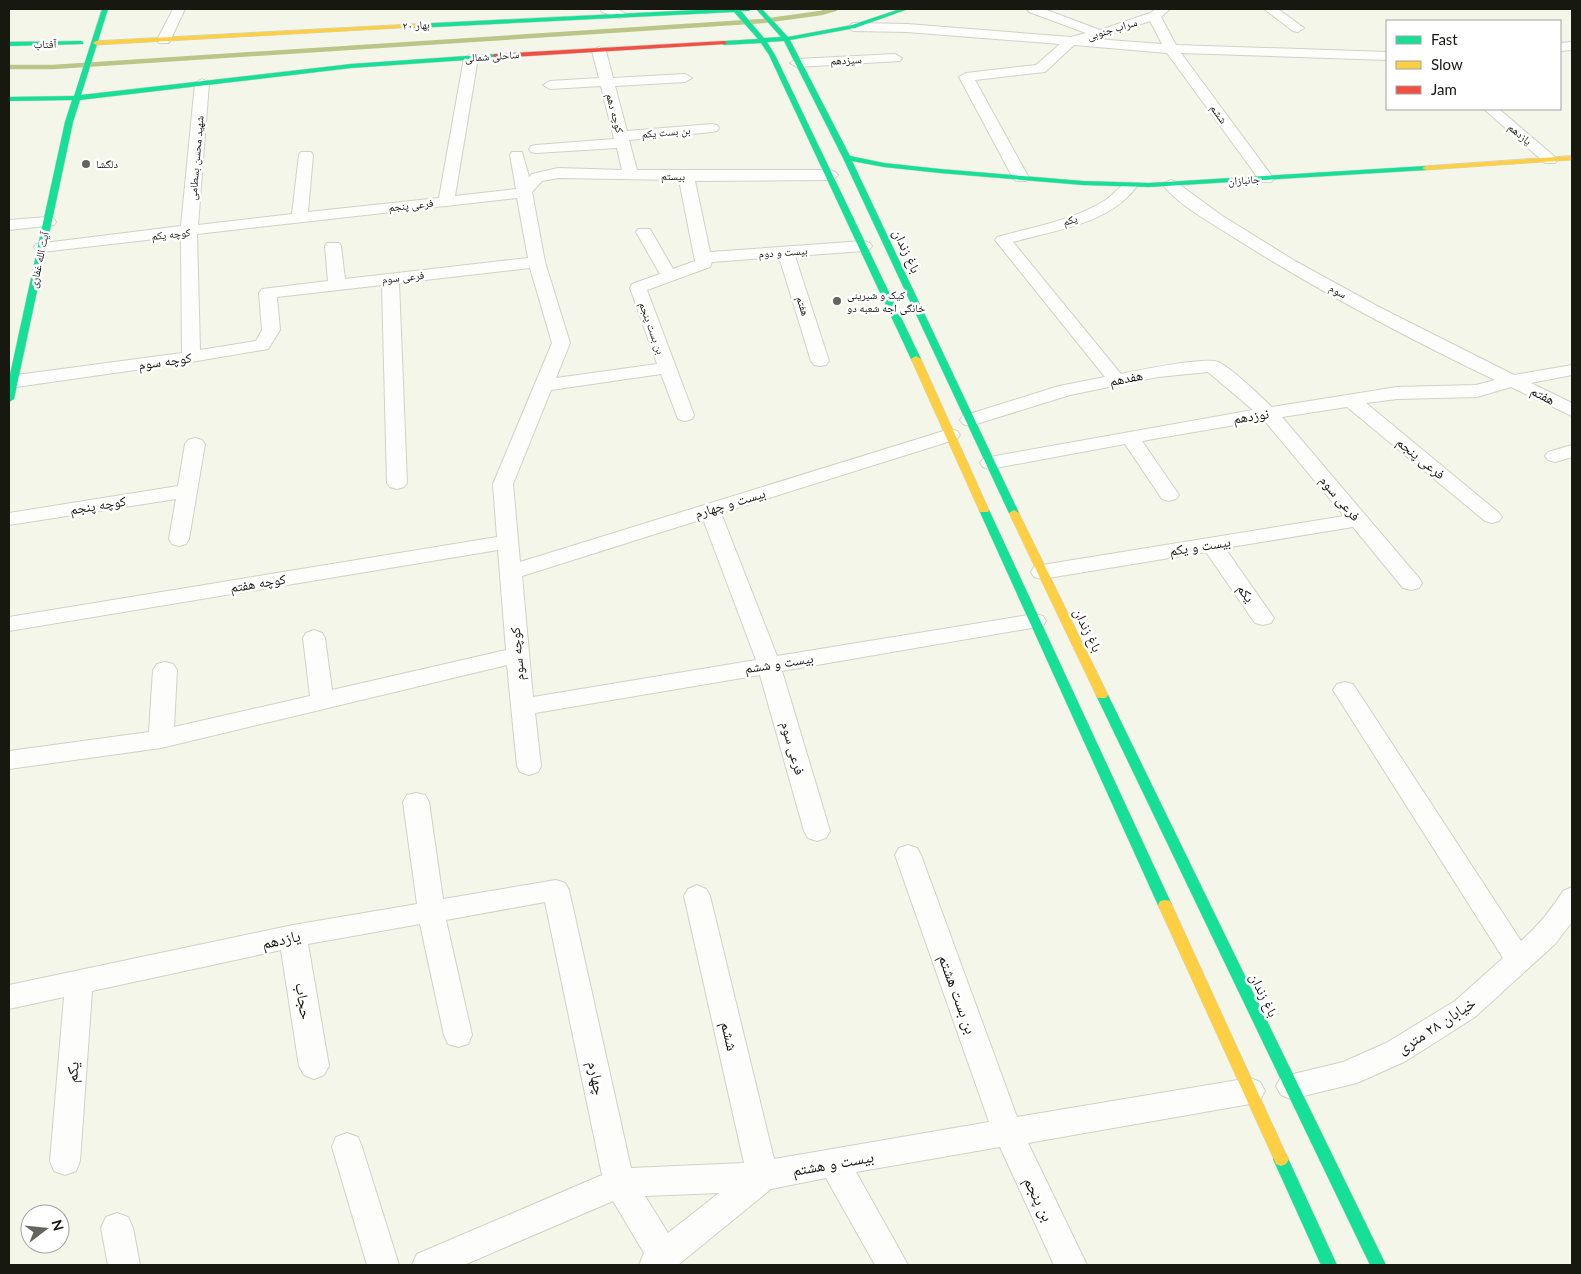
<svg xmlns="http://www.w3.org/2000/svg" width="1581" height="1274" viewBox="0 0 1581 1274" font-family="Lato,'Noto Naskh Arabic',sans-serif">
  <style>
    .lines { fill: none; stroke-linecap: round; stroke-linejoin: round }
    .stream { stroke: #bbc587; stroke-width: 4.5 }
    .street-casing { stroke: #d0d2c7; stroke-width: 2 }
    .fast-casing { stroke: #d0d2c7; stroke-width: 1 }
    .slow-casing { stroke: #d0d2c7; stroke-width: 1 }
    .jam-casing { stroke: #d0d2c7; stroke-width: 1 }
    .street { fill: #fdfefc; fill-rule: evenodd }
    .fast { fill: #16e098; fill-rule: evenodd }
    .slow { fill: #ffcf43; fill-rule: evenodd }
    .jam { fill: #f24e42; fill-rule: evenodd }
    .poi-dot { fill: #64665c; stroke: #fff; stroke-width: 2 }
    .labels { text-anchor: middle; stroke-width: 5; stroke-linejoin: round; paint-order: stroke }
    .far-street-label { font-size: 11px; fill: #171910; stroke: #fff }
    .far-poi-label { font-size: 11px; fill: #171910; stroke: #fff; text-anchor: start }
    .street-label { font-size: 14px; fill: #171910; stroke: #fff }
    .near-street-label { font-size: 16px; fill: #171910; stroke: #fff }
  </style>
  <rect width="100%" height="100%" fill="#f4f6e9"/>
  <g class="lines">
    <path class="stream" d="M9,67h44l710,-46 58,-8 14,-4"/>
    <defs>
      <path id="street" d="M173,9h12l-16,34h-10l-2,-3z
        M600,9h17l9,5 -6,4 -18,-6z
        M1027,9h17l56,21 50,-17 6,-4h14l-9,8 15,28 211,7v8l-206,-7 93,126 -3,3h-10l-94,-129 -93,-8 -29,27 -70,8 54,98 -3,3h-10l-3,-3 -54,-101 7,-4 70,-8 24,-21 -153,-12 -54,-1 -6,-4 6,-4 54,1 164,13 15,-4 -57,-21zM1150,21l12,23 -67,-5z
        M1264,9h14l26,19 -6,4 -5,-1z
        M1572,42v8l-12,1v-8z
        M599,47l7,4 7,27 72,-4 7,4 -7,4 -70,4 12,45 85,-7 5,1 2,3 -2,3 -5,1 -83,8 8,30h193l5,2 3,3 -3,3 -5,2 -135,1 15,71 154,-11 6,2 2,3 -2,3 -6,2 -69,5 34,105 -3,4 -6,1 -6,-1 -3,-4 -32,-104 -67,5 -2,5 -63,23 47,125 -2,4 -7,2 -7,-2 -17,-45 -110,16 -38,94 7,78 430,-133 7,2 3,4 -3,4 -236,74 56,143 258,-42 8,2 3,5 -3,5 -261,45 48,160 -4,7 -9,3 -9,-3 -4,-7 -44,-156 -225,38 6,53 -3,6 -9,3 -9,-3 -3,-6 -10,-101 -346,83 -152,21v-18l140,-19 4,-62 4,-6 8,-2 8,2 4,6 -3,57 136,-31 -7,-58 3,-5 8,-3 8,3 3,5 7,52 174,-40 -8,-100 -489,81v-14l488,-80 -4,-53 59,-141 -22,-75 -131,15 8,200 -3,4 -7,2 -7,-2 -3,-4 -5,-198 -105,12 3,33 -12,19 -77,13 -182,26v-12l173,-23 -1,-117 -139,16 -6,-2 -2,-3 2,-3 145,-18 14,-143 7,-4 7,4 -11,142 94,-11 7,-59 2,-3h10l2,3 -5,57 131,-14 25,-140 7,-4 7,4 -23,138 61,-7 -6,-34 2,-3h10l7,25 3,-3 26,-6 64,2 -5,-22 -81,5 -5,-1 -2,-3 2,-3 5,-1 78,-6 -13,-53 -51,3 -7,-4 7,-4 49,-3 -7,-27zM558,178l121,2 16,81 -22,8 -23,-40h-12l-2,3 24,42 -28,10 -2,4 27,76 -101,14 14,-35 -25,-81 -13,-70 10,-11zM517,198l11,60 -183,21 -4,-33 -2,-3h-12l-2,3 3,35 -66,8 -3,4 3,37 -6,11 -56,9 -3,-116zM703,519l53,141 -223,37 -11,-121z
        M895,54l7,4 -2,3 -103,6 -7,-4 7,-4z
        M1484,109h15l56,48 2,3 -2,3h-10z
        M1171,180l5,2 45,33 74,46 84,46 135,68 58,-10v10l-41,8 41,20v13l-61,-29 -34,10 -80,2 -31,4 133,110 3,4 -3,4 -7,2 -7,-2 -138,-114 -65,10 137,161 3,5 -3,5 -8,2 -8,-2 -50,-61 -128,21 49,70 -3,5 -8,2 -8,-2 -49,-71 -164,27 -8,-2 -3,-5 3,-5 8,-2 302,-49 -80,-96 -122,21 37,54 -3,4 -7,2 -7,-2 -37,-55 -135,25 -7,-2 -3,-4 3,-4 7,-2 263,-47 -45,-38 -50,5 -88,18 -100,31 -7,-2 -3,-4 3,-4 96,-30 46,-9 -110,-137 2,-3c35,-10 75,-16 107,-36 11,-6 18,-21 30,-18l3,3c-27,38 -82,44 -124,56l108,132c18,-4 84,-17 97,-12 14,6 42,34 54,45l125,-20 79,-2 19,-5c-90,-43 -180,-91 -265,-145 -20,-13 -53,-31 -67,-50l3,-3z
        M48,217l6,2 2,3 -2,3 -45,5v-10z
        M195,438l7,2 3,4 -16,95 -3,5 -7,2 -7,-2 -3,-5 7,-40 -167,26v-12l169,-27 7,-42 3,-4z
        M1572,445v12l-17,5 -7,-2 -3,-4 3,-4z
        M1345,682l8,2 168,257c17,-15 30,-31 42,-50l9,-4v35l-17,22 -80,73 -69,44 -49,22 -66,16 -10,-4 -5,-9 5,-9 62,-15 43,-19 69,-42 48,-43 -170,-268 4,-6z
        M416,793l9,2 4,7 14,97 113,-19 9,3 4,7 62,278 113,-5 -60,-267 4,-7 9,-4 9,4 4,7 64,263 215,-37 -94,-267 4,-7 9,-3 9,3 4,7 96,262 233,-39 10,4 5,9 -5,9 -10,4 -222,39 59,122h-33l-54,-118 -144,25 52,93h-33l-49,-87 -55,11 -93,76h-39l5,-12 -31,-52 -149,64h-52l5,-11 185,-79 -57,-273 -99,18 26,115 -4,9 -10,3 -10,-3 -4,-9 -24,-111 -112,20 21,122 -5,9 -10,4 -10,-4 -5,-9 -18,-116 -189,41 -12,170 -4,10 -11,4 -11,-4 -4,-10 14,-164 -55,12v-24l284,-60 124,-21 -14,-102 4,-7zM719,1193l-51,40 -23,-37z
        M347,1133l11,4 4,10 37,118h-32l-35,-118 4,-10z
        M117,1213l11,4 5,11 7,37h-32l-7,-37 5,-11z"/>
      <path id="fast" d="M102,9h6l-27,86 270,-31 144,-10 3,2 -3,2 -144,10 -271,32 -7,22 -59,277 -5,3v-23l56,-257 7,-22 -63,1v-4l65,-1z
        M717,9h35l-3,2h-8l23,27 17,-1 -25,-28h6l26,28 64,-12 48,-16h8l-53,19 -65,12 60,116 34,7 56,6 143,12 66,2 277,-17 4,2 -4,2 -277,17 -66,-2 -143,-12 -56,-6 -32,-6 167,352 -5,3 -5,-3 -166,-355 -59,-117 -17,1 8,13 146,304 -2,2 -3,1 -5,-3 -142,-304 -8,-12 -37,2 -3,-2 3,-2 34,-2 -24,-27 -319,16 -3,-2 3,-2z
        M81,41l2,1v2l-74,2v-4z
        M984,507l5,3 183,395 -2,4 -5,1 -5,-1 -2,-4 -179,-395z
        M1102,691l6,4 278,570h-16l-274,-570z
        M1281,1152l5,2 51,111h-16l-48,-106 3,-5z"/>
      <path id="slow" d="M415,24l2,1v2l-321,18 -3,-2 3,-2z
        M1572,156v4l-146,10 -4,-2 4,-2z
        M916,356l5,3 68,151 -1,2h-8l-1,-2 -68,-151z
        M1014,510l5,3 89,182 -2,3h-8l-2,-3 -87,-182z
        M1165,900l5,1 2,4 114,249 3,5 -3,5 -5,2 -5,-2 -118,-259 2,-4z"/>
      <path id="jam" d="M724,41l3,2 -1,1 -231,14 -3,-2 3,-2z"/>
    </defs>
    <use href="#street" class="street-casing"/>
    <use href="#fast" class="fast-casing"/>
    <use href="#slow" class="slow-casing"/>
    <use href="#jam" class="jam-casing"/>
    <use href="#street" class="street"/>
    <use href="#fast" class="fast"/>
    <use href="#slow" class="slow"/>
    <use href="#jam" class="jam"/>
  </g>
  <g class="poi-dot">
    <circle cx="86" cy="164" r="5"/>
    <circle cx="837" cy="301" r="5"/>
  </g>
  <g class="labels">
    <g class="far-street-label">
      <text transform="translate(416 25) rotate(-3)" y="4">بهار ۲۰</text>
      <text transform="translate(1112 29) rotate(-17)" y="4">سراب جنوبی</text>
      <text transform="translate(45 44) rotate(-1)" y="4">آفتاب</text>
      <text transform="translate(492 56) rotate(-4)" y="4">ساحلی شمالی</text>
      <text transform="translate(846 60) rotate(-3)" y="4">سیزدهم</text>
      <text transform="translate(615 113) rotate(75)" y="4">کوچه دهم</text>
      <text transform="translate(1219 114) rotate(54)" y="4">ششم</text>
      <text transform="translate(666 132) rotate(-5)" y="4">بن بست یکم</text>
      <text transform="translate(1520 134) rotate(40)" y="4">یازدهم</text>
      <text transform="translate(196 158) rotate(-85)" y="4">شهید محسن بسطامی</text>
      <text transform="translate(673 176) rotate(1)" y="4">بیستم</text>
      <text transform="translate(1244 180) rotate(-4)" y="4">جانبازان</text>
      <text transform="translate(411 205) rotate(-6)" y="4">فرعی پنجم</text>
      <text transform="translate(1070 220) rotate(-17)" y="4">یکم</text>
      <text transform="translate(171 234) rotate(-6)" y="4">کوچه یکم</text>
      <text transform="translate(783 252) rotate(-4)" y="4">بیست و دوم</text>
      <text transform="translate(39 260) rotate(-78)" y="4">آیت الله غفاری</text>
      <text transform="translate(403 277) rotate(-6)" y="4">فرعی سوم</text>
      <text transform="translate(1338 291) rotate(28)" y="4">سوم</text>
      <text transform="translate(803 306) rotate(73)" y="4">هفتم</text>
      <text transform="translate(652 328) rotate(70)" y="4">بن بست پنجم</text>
    </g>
    <g class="far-poi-label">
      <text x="96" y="168">دلگشا</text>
      <text x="847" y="299">کیک و شیرینی<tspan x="847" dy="13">خانگی اجه شعبه دو</tspan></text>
    </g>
    <g class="street-label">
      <text transform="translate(907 251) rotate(65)" y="5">باغ زندان</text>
      <text transform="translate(165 361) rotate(-8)" y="5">کوچه سوم</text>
      <text transform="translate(1126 378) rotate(-11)" y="5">هفدهم</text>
      <text transform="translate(1543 395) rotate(27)" y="5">هفتم</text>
      <text transform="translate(1251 416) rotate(-9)" y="5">نوزدهم</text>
      <text transform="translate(1421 458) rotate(39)" y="5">فرعی پنجم</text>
      <text transform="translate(1340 498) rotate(50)" y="5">فرعی سوم</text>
      <text transform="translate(730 503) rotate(-17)" y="5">بیست و چهارم</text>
      <text transform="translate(98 505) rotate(-9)" y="5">کوچه پنجم</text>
      <text transform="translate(1200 546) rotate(-9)" y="5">بیست و یکم</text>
      <text transform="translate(258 583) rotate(-9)" y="5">کوچه هفتم</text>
      <text transform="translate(1246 593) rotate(54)" y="5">یکم</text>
      <text transform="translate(1088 630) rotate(64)" y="5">باغ زندان</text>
      <text transform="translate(517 654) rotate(-95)" y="5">کوچه سوم</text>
      <text transform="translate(779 663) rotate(-9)" y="5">بیست و ششم</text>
      <text transform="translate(793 748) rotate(74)" y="5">فرعی سوم</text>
      <text transform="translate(1264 995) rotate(64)" y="5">باغ زندان</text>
    </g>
    <g class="near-street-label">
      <text transform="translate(281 939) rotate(-12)" y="6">یازدهم</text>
      <text transform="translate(958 994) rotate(70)" y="6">بن بست هشتم</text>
      <text transform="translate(304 1001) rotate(81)" y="6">حجاب</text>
      <text transform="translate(1436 1025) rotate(-33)" y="6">خیابان ۲۸ متری</text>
      <text transform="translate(730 1036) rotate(77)" y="6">ششم</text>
      <text transform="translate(72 1072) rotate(-85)" y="6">یکم</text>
      <text transform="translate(597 1078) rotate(78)" y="6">چهارم</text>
      <text transform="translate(833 1163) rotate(-10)" y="6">بیست و هشتم</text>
      <text transform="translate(1039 1199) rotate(64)" y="6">بن پنجم</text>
    </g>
  </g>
  <rect width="1581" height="1274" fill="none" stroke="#171910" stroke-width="20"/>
  <rect x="1386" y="20" width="175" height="90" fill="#ffffff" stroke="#a2a39f"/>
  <rect x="1396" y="36" width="25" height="8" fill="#16e098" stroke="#a2a39f"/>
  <text x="1431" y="45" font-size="15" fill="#171910">Fast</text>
  <rect x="1396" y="61" width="25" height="8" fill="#ffcf43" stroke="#a2a39f"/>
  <text x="1431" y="70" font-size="15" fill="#171910">Slow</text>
  <rect x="1396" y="86" width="25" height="8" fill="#f24e42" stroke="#a2a39f"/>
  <text x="1431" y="95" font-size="15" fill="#171910">Jam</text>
  <g transform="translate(45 1229) rotate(74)"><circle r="24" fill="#ffffff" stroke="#a2a39f"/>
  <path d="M0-4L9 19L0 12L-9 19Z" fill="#64665c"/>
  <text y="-8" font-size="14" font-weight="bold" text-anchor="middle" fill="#171910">N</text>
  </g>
</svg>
